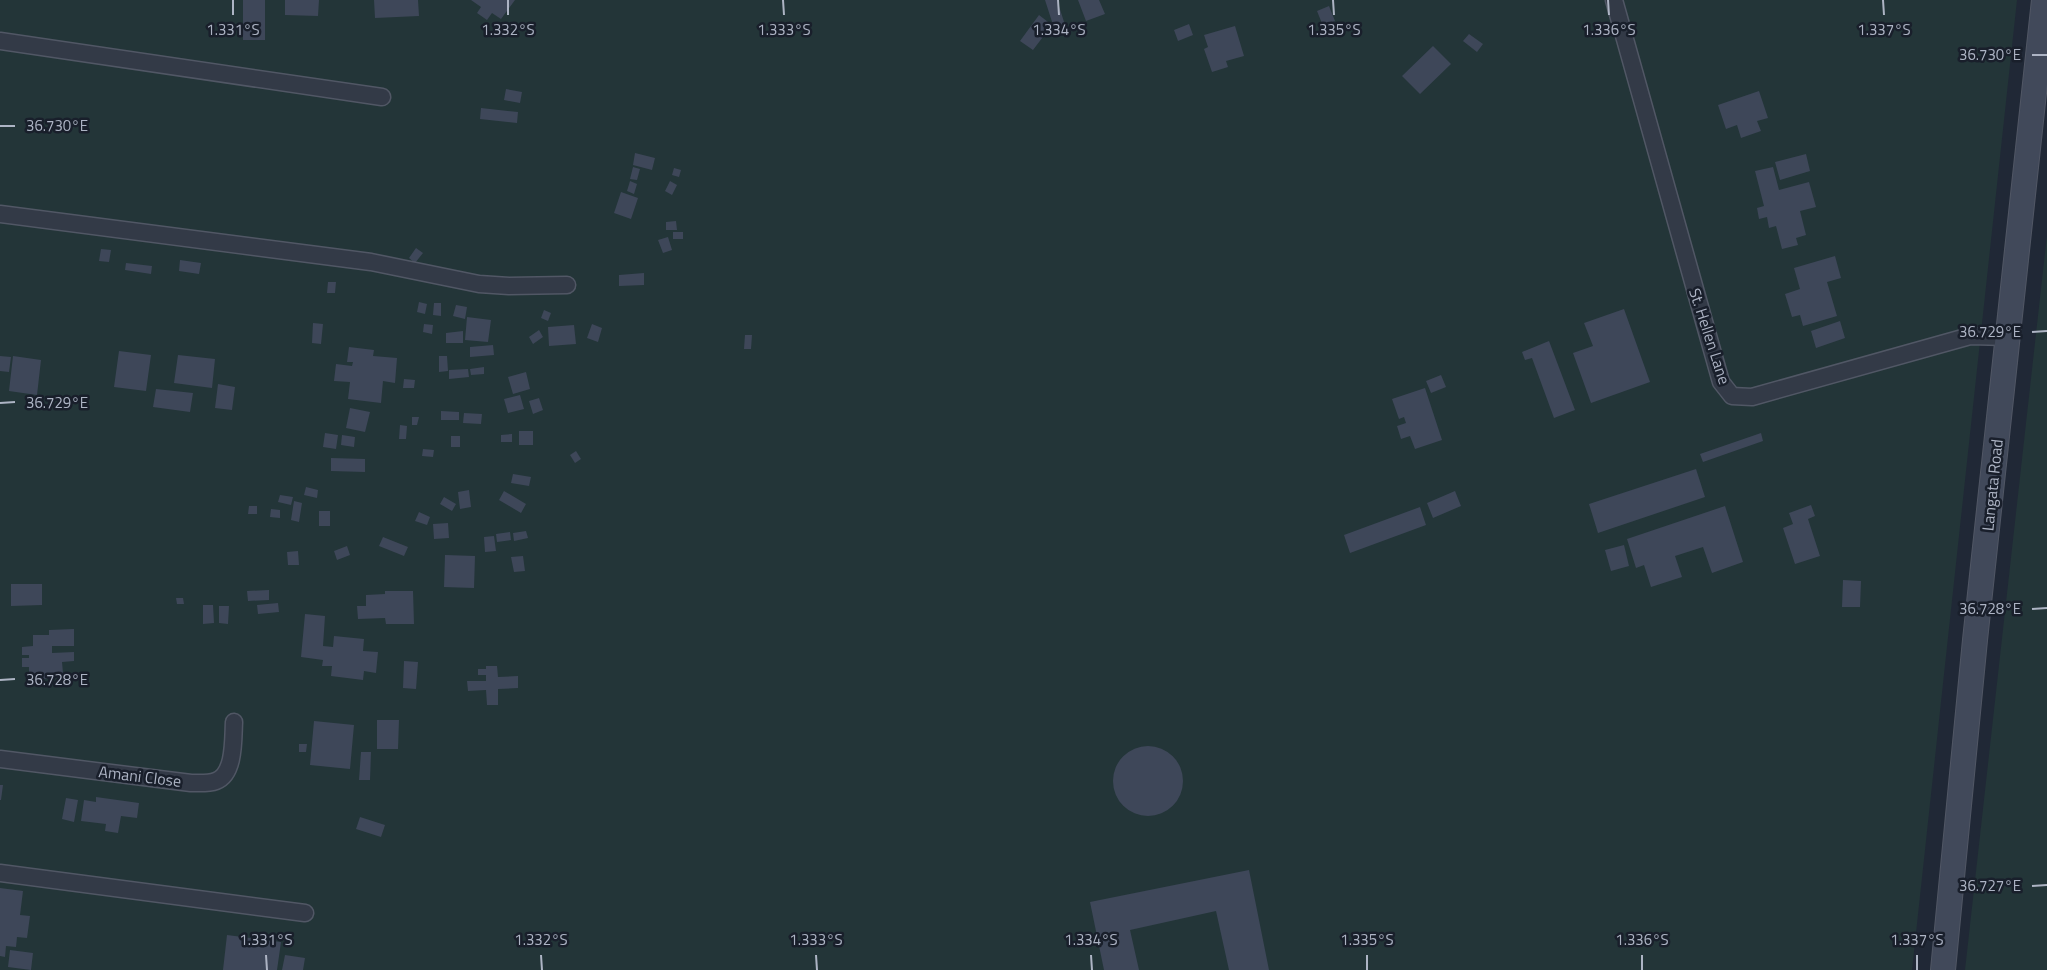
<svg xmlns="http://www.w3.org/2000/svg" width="2047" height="970" viewBox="0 0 2047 970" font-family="'Titillium Web',sans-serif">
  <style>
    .green { fill: #233538 }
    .building { fill: #3e4759 }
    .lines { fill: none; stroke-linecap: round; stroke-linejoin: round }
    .street-casing { stroke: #515765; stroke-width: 19 }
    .secondary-casing { stroke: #515765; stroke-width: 26 }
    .street { stroke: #333a47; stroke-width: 16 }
    .secondary { stroke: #41495a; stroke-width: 24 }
    .ticks { fill: none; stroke: #adb4c4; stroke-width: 2 }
    .labels { text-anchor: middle; stroke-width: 5; stroke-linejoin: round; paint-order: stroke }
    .street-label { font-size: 16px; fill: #adb4c4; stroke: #191f2b }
    .ticks-label { font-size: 15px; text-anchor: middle; fill: #adb4c4; stroke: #191f2b; stroke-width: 5; stroke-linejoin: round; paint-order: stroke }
  </style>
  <rect width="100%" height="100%" fill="#202836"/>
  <path class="green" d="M0,0h2017l-105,970h-1912z
    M2047,235v735h-82z"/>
  <path class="building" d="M243,0h22v40h-22z
    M285,0h34l-1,16 -33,-1z
    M374,0h44l1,16 -44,2z
    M471,0h44l-14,19 -9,-6 -5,7 -10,-7 4,-6z
    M1045,0h12l8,25 -11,3z
    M1078,0h21l6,14 -19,7z
    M1329,6l6,15 -12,5 -6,-15z
    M1039,15l13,10 -19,25 -13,-9z
    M1189,24l4,11 -15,6 -4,-11z
    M1235,26l9,30 -18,5 2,6 -16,5 -8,-23 4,-2 -4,-12z
    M1469,34l14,10 -6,8 -14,-11z
    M1433,46l18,18 -31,30 -18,-18z
    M506,89l16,3 -2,11 -16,-3z
    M1759,91l9,27 -11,3 4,10 -20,7 -4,-13 -11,4 -8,-24z
    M481,108l37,4 -1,11 -37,-4z
    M635,153l20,5 -3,12 -19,-5z
    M1806,154l4,17 -30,9 -5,-18z
    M633,167l7,2 -3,11 -7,-1z
    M1773,167l6,23 30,-8 7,25 -16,4 6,24 -10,3 2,7 -16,4 -6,-23 -7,2 -2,-11 -8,2 -2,-11 7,-2 -9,-35z
    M674,168l7,2 -2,7 -7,-2z
    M630,181l7,3 -3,10 -7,-3z
    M670,181l7,4 -5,10 -7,-4z
    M621,192l17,6 -7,21 -17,-6z
    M676,221l1,9h-11v-8z
    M673,232h10v7h-10z
    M668,237l4,13 -9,3 -5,-13z
    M416,248l7,5 -8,10 -6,-5z
    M101,249l10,1 -2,12 -10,-1z
    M1835,256l6,22 -14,4 10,34 -34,10 -3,-11 -8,2 -7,-23 15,-5 -6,-21z
    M180,260l21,3 -2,11 -20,-3z
    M126,263l26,3 -1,8 -26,-4z
    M644,273v12l-25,1v-11z
    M328,282h8l-1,11h-8z
    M419,302l8,2 -2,10 -8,-2z
    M434,303h7v13l-8,-1z
    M456,305l11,2 -2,12 -12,-3z
    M1624,309l26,73 -59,21 -18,-50 20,-7 -9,-23z
    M544,310l7,3 -3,8 -7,-3z
    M467,317l24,3 -3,22 -23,-2z
    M1840,321l5,17 -29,10 -5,-17z
    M313,323l10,1 -2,20 -9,-1z
    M424,324l9,1 -1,9 -9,-2z
    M592,324l10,4 -4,14 -11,-4z
    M574,325l2,19 -27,2 -1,-19z
    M539,330l4,7 -10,7 -4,-7z
    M463,331v12h-17v-10z
    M745,335h7l-1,14h-7z
    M1549,341l26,69 -21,8 -22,-60 -7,2 -3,-8z
    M493,345l1,10 -24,2v-10z
    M349,347l25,3 -1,6 24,2 -2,25 -12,-2 -2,22 -33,-4 2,-17 -16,-1 2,-17 16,2 1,-4h-6z
    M119,351l32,4 -5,36 -32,-4z
    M178,355l37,4 -3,29 -38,-5z
    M0,356l11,1 -2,15 -9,-1z
    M13,356l28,4 -4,35 -28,-4z
    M439,356h8l1,15 -9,1z
    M484,367v7l-13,1 -1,-6z
    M468,369l1,8 -20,2v-9z
    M526,372l4,17 -17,5 -5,-17z
    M1441,375l5,12 -15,6 -5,-12z
    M404,379l11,1 -1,8h-11z
    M218,384l17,3 -3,23 -17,-2z
    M1425,388l17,52 -27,9 -5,-13 -9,3 -4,-13 9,-3 -2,-6 -5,2 -7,-20z
    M156,389l37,4 -3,19 -37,-5z
    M520,395l4,14 -16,4 -4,-14z
    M539,398l4,12 -10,4 -4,-13z
    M350,408l20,4 -5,20 -19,-4z
    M441,411l18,1v8h-18z
    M464,413l18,1 -1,10 -18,-1z
    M412,417h7l-2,8h-5z
    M400,425l7,1 -1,13h-7z
    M519,431h14v14h-14z
    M325,433l13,2 -2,14 -13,-2z
    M1761,433l2,8 -60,21 -3,-8z
    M512,434v8h-11v-7z
    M342,435l13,2 -1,10 -13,-2z
    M451,436h9v11h-9z
    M423,449l11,1 -1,7 -11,-1z
    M576,451l5,8 -6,4 -5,-8z
    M331,458l34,1v13l-34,-1z
    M1696,469l9,28 -107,36 -9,-29z
    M513,474l18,3 -2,9 -18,-3z
    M306,487l12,3 -1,8 -13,-3z
    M469,490l2,17 -11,2 -2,-17z
    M504,491l22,13 -5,9 -22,-13z
    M1455,491l6,15 -28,12 -6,-15z
    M280,495l13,2 -2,8 -13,-3z
    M444,497l12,7 -4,7 -12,-7z
    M294,501l8,2 -3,19 -8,-2z
    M1811,505l4,11 -7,3 12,37 -25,8 -12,-36 10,-4 -4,-11z
    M249,506h8v8h-9z
    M1725,506l18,56 -31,11 -9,-26 -28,9 7,21 -31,10 -7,-22 -8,3 -9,-29z
    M1420,507l6,18 -76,28 -6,-18z
    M271,509l9,1v8l-10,-1z
    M319,511h11v15h-11z
    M419,512l11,5 -3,8 -12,-4z
    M448,523l1,15 -15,1 -1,-15z
    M526,531l2,7 -14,3 -1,-8z
    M510,532l1,8 -14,2 -1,-8z
    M494,536l2,15 -11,1 -1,-15z
    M383,537l25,10 -4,9 -25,-10z
    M1624,545l5,21 -18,5 -6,-21z
    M347,546l3,9 -13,5 -3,-9z
    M298,551l1,14h-11l-1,-13z
    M445,555l30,1 -1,32 -30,-1z
    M523,556l2,15 -11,1 -3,-15z
    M1843,580l18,1 -1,26h-18z
    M11,584h31v21l-31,1z
    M269,590v10l-21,1 -1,-10z
    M385,591h28l1,33h-28l-1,-6 -27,1 -1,-13h9v-11l19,-1z
    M176,598h7l1,6h-7z
    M278,603l1,9 -21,2 -1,-9z
    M203,605h10l1,18 -11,1z
    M219,606h10l-1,18 -9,-1z
    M305,614l20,2 -2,30 10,1 1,-11 30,3 -1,12 15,1 -2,21 -12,-2 -1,9 -32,-4 1,-10h-10l1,-6 -22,-3z
    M74,629v17h-22v7l22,-1v9l-12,1 1,11 -16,1v5h-18v-12h-7v-9h7v-3h-7v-8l11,-1v-11h16v-5z
    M404,661l14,1 -2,27 -13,-1z
    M486,666h11l1,11 20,-1v12l-20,1v16h-11l-1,-15 -18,1 -1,-10h19v-6h-8v-6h8z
    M377,720h22l-1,29h-21z
    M314,721l40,4 -4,44 -40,-4z
    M299,744h8l-1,8h-7z
    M1113 781a35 35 0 1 1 70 0a35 35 0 1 1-70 0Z
    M361,752h10l-1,28h-11z
    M0,785h3l-2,15h-1z
    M96,797l43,6 -2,15 -16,-2 -3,17 -13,-2 1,-7 -25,-3 3,-21 12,2z
    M66,798l12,2 -4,22 -12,-3z
    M360,817l25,8 -4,12 -25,-8z
    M1249,870l20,100h-40l-13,-59 -86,19 9,40h-35l-14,-68z
    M0,888l23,3 -3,24 10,1 -3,22 -10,-1 -1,10 -10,-1 -1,11 -5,-1z
    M227,935l54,7 -4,28h-54z
    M10,950l23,3 -2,17 -23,-3z
    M285,955l20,3 -2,12h-21z"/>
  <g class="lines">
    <defs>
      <path id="street" d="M1614,0l107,382 11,14 20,1 218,-61 38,1
        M0,41l382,56
        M0,214l371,48 108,22 30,2 58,-1
        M0,759l191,24c8,0 17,1 25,-2 19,-7 17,-42 18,-59
        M0,873l305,40"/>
      <path id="secondary" d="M1943,970l32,-330 69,-640"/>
    </defs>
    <use href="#street" class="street-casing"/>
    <use href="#secondary" class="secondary-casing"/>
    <use href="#street" class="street"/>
    <use href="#secondary" class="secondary"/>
  </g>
  <path class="ticks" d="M233,0v15M508,0v15M783,0l1,15M1058,0l1,15M1333,0l1,15M1608,0l1,15M1883,0l1,15M2032,55h15M0,126h15M2032,332l15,-1M0,403l15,-1M2032,609l15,-1M0,680l15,-1M2032,886l15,-1M266,955l1,15M541,955l1,15M816,955l1,15M1091,955l1,15M1367,955v15M1642,955v15M1917,955v15"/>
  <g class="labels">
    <g class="street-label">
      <text transform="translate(1710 336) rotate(72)" y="6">St. Hellen Lane</text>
      <text transform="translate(1992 485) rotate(-84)" y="6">Langata Road</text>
      <text transform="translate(140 776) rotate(7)" y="6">Amani Close</text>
    </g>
  </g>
  <g class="ticks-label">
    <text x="233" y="35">1.331°S</text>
    <text x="508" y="35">1.332°S</text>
    <text x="784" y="35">1.333°S</text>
    <text x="1059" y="35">1.334°S</text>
    <text x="1334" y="35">1.335°S</text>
    <text x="1609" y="35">1.336°S</text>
    <text x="1884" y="35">1.337°S</text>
    <text x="1990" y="60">36.730°E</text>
    <text x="57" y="131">36.730°E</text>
    <text x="1990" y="337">36.729°E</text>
    <text x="57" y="408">36.729°E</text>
    <text x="1990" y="614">36.728°E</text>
    <text x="57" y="685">36.728°E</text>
    <text x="1990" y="891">36.727°E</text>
    <text x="266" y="945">1.331°S</text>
    <text x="541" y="945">1.332°S</text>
    <text x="816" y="945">1.333°S</text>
    <text x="1091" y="945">1.334°S</text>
    <text x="1367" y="945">1.335°S</text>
    <text x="1642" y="945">1.336°S</text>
    <text x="1917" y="945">1.337°S</text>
  </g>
</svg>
